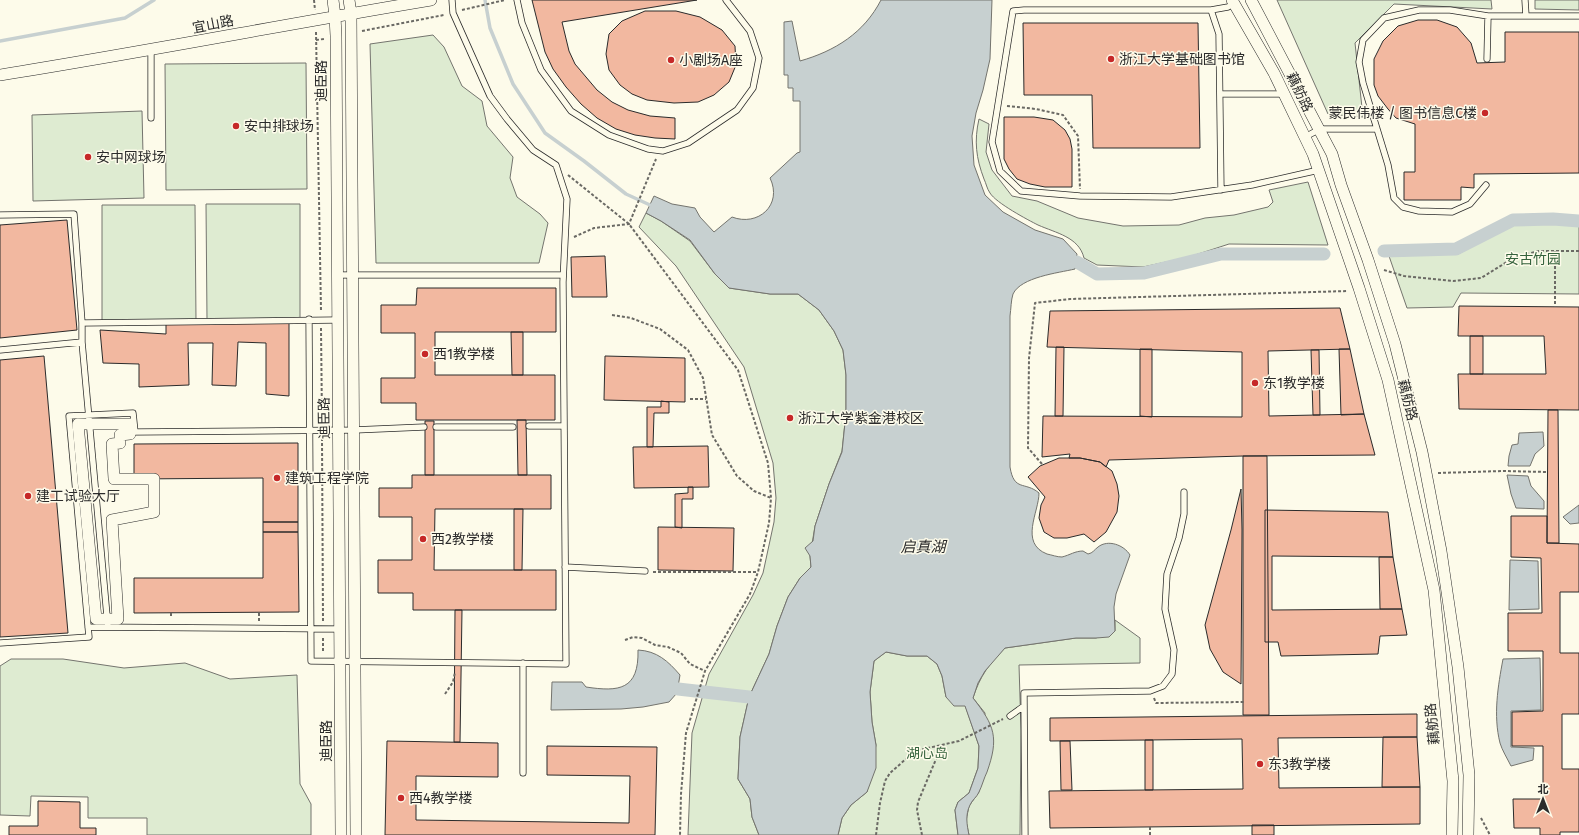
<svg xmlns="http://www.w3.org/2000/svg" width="1579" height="835" viewBox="0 0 1579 835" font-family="'Fira Sans','Noto Sans SC',sans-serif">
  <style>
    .green { fill: #deebd1; stroke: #74746e }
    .water { fill: #c7d0d0; stroke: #74746e }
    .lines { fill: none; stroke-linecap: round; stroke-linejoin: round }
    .stream { stroke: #c7d0d0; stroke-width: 3.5 }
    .canal { stroke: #c7d0d0; stroke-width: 13 }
    .building { fill: #f2b8a0; stroke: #2b2b2b }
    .lane-casing { stroke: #2b2b2b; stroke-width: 7 }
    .street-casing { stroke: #2b2b2b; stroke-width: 12 }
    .path { stroke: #6a6964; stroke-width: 2; stroke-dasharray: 3 2; stroke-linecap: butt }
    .lane { stroke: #fdfbea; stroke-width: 5.5 }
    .street { stroke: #fdfbea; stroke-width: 11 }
    .poi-dot { fill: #c62828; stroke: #fdfbea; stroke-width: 1.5 }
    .labels { text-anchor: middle; stroke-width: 3; stroke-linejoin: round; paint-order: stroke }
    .street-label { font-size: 14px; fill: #2b2b2b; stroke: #fdfbea }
    .poi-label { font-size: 14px; fill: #2b2b2b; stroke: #fdfbea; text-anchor: start }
    .park-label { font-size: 14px; fill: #34623c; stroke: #fdfbea }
    .water-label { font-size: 15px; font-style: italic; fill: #2b2b2b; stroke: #fdfbea }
  </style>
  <rect width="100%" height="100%" fill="#fdfbea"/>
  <path class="green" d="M1277,0h214l1,9 -98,-5 -39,39 8,74 -35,-3z
    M1535,0h44v10l-44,-1z
    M433,35l11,12 18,39 20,15 5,25 26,31 -3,21 7,19 23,17 8,9 -9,40h-163l-6,-219z
    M306,63l1,126 -141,1 -1,-126z
    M142,111l2,87 -111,3 -1,-86z
    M979,119l10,5 -3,28 6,18 20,26 25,5 41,17 45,8 56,-1 26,-7 29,-3 34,-8 5,-5 -4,-12 39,-8 20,63 -99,-1 -40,13 -46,10 -46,-2 -13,-7c-5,-21 -28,-25 -46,-33 -10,-5 -42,-22 -48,-32 -3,-4 -4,-10 -6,-14 -8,-21 -10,-38 -5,-60z
    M206,204h94v116h-93z
    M102,205h93l1,116 -94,1z
    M646,213l15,8 29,20 25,33 14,14 41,6h28l21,16 15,21 9,19 3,25v38l-4,38 -13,33 -14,42 -5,30 1,11 -11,11 -12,19 -11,29 -8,28 -20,43 -9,40 -2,42 12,20 2,18 7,18h-71l4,-102 17,-59 44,-79 10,-22 11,-51 2,-24 -3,-35 -29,-96 -68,-101 -37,-39z
    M1514,224h39l26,2v68l-118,-1 -8,14 -46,1 -18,-52 69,-2z
    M1115,620l25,18v25l-121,2 2,65 -1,105h-51l-3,-14 3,-15 10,-14 6,-79 -12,-15c7,-22 16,-34 32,-50l71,-10h20l19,-7z
    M886,652l21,4h20l10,8 5,12 4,21 19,8 14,41 -1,22 -9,25 -11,9 -3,8 3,25h-120l4,-17 9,-13 16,-13 9,-47 -4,-23 -2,-30 4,-31z
    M11,659h52l61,9 61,-5 45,16 67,-4 3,109 11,20v31h-164v-17h-59v-21l-57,-1 -1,20 -30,-1v-149z"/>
  <path class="water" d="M881,0h111l-2,59 -7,31 -7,23 -4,23 2,29 11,30 18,17 32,18 28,9 14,15 -2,15c-17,4 -54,8 -62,25 -2,6 -2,15 -3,22v151c4,25 15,14 29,26 0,19 -20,50 8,61 5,1 10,3 15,3 8,-2 13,-6 21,-6l5,3c5,-1 6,-4 10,-7 10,-8 26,-2 32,8l-14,39 -2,13 1,24 -6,6 -13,1h-20l-71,10 -20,23 -7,12 -5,15c22,28 26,40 14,74 -3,6 -5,14 -8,20 -2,5 -7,8 -9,13 -5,10 -3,20 -1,30h-11l-3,-25 3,-8 11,-9 9,-25 1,-22 -14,-40h-11l-8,-9 -4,-21 -5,-12 -10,-8h-20l-21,-4 -12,9 -4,31 2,30 4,23v23l-9,24 -16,13 -9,13 -4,17h-79l-7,-18 -2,-18 -12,-20 2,-42 9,-40 20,-43 8,-28 11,-29 12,-19 11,-11 -1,-11 -5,-8 8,-7 2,-15 14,-42 13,-32 4,-39v-38l-3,-25 -9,-19 -15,-21 -21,-16h-28l-41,-6 -14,-14 -25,-34 -29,-19 -15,-8 8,-17 18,8 23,4 5,9 14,15 18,-15c26,10 51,-12 38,-39l27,-25 3,-1v-51h-7v-13h-5v-13h-4v-53l8,-1 8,40c35,-10 64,-28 81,-61z
    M1543,432l1,14 -9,8 -5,12h-22l1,-10 3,-11 6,-1 1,-11z
    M1507,475l21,1 3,10 13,15v8l-28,-1 -5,-14z
    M1579,505v18l-9,1 -7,-7z
    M1510,560l28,1 1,48 -30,1z
    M638,650c19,1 30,11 42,25l-3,18 -8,9 -26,5 -22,2 -70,1 1,-28h30l4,5c33,5 53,3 52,-37z
    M1540,658l1,52 -30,1v36l23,1 -1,12 -22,6c-4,-8 -9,-16 -11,-23 -7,-28 -2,-57 3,-84z"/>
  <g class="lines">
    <path class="stream" d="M485,0l5,28 23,56 32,49 39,28 42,33 24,11
      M0,41l125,-23 29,-18"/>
    <path class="canal" d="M1384,251l72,-2 57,-29 40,-1 26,2
      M1077,262l20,12 47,-1 77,-19h103
      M678,689l71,8"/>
  </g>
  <path class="building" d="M532,0h165l-135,22 7,29 6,13 22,26 15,12 16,8 22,6 25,2v21l-20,-1 -20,-3 -19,-6 -19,-11 -16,-14 -15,-17 -13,-18 -8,-17z
    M645,11h31l24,6 22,13 13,16 1,19 -7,17 -15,13 -16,7 -24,1 -27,-3 -15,-6 -12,-9 -11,-15 -3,-16 3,-20 13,-13z
    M1418,20h19l20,7 14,16 6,20 28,-1v-30h74v141l-105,1v14l-13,-1v13h-57v-28h11v-48l-19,-6 -8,-9 -10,-13 -4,-11v-26l9,-18 15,-15z
    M1023,23h175l2,125h-107l-1,-53h-68z
    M1004,117h30l19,3 12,10 5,9 2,10v38h-27l-15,-3 -13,-5 -8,-10 -5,-10z
    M67,220l10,110 -77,8v-113z
    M605,256l2,41h-35l-1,-40z
    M417,288h139v44h-121v43h120v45h-139v-17h-35v-25h34v-45h-34v-28h35z
    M1459,306l120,1v103l-120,-1 -1,-35h88l-2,-38h-86z
    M1340,308l10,41 -82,2 1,65 95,-2 11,41 -132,1 -134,4 -3,7 -6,-5 -20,-4h-11l1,-4 -28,3 1,-41 199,1v-65l-195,-5 3,-36z
    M289,323v73l-23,-2v-51l-28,-1 -2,44 -24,-1 1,-42h-25l1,42 -50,2v-23l-36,-1 -3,-33 66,4v-10z
    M511,332h12v43h-11z
    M1470,336h13v38h-13z
    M1056,347h8l-1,69h-8z
    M1140,349h12v68l-12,-1z
    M1339,349h11l14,65 -23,1z
    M1311,350h8l1,65h-7z
    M44,356l24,277 -68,4v-277z
    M605,356l80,2v44l-81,-2z
    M661,401l8,1v11h-15l-1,34h-6v-40h14z
    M1548,410h10l1,133h-12z
    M517,420h9l1,55h-9z
    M425,421h9v54h-9z
    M298,443v79h-35v-44l-129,1v-35z
    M708,446l1,41 -75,1 -1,-41z
    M1243,456h24l2,259h-26z
    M1059,458h21l20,4 12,9 5,13 2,12 -2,16 -11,20 -12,10 -10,-8 -17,4h-13l-10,-6 -5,-14 2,-13 4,-8 -17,-20 12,-11z
    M412,475h139v34h-116l-1,61h122v40h-143v-17h-35v-33h34v-43h-33v-29h33z
    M688,487h5v12h-11v29l-7,-1v-33l13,-1z
    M1241,489l1,41 -1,154 -18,-12 -13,-23 -5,-24 26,-95z
    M514,509h9l-1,61h-8z
    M1265,510l123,2 5,45 -121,-1v54l130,-1 5,26 -27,1 -2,18 -97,2 -3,-14h-13z
    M1511,516h36v27l32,1v48h-19v61h19v61h-17v55h17v63h-19v3h-20v-7h-26l-1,-29h30v-53h-31v-34l31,-1v-60h-35v-38h34l-1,-55 -30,-1z
    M263,522h35v10h-35z
    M658,527l76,1 -1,43 -75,-1z
    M263,532h35l1,80 -165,1v-35h129z
    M1379,557h14l9,52h-22z
    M455,610h7l-2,132h-6z
    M1417,714v23l-139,1 1,50 141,-1v37l-370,4 -1,-37 194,-2 -1,-50 -192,2v-23z
    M1383,737h34l3,50h-38z
    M1145,740h8v50h-8z
    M387,741l111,2v34l-82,-1v44l213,3 1,-47 -83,-1v-29l110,1 -2,88h-270z
    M1060,741h10l2,49h-11z
    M38,801l42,1v26h16v7h-87v-9h29z
    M1252,825h22v10h-22z"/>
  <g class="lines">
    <defs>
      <path id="lane" d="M517,0l5,23 19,47 30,41 38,24 39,14 15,2 25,-8 49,-33 16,-22 6,-30 -9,-27 -24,-31
        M1525,0l1,16
        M1234,3l-6,4 -17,3h-187l-11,1 -21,131 8,29 21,20 59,5 91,1 81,-12 67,-15
        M1211,10l8,24 2,156
        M151,50v68
        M1487,59l1,-43
        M1220,94h64
        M1305,137l15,-8h57
        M1486,185l-16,19 -18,8 -33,-1 -16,-4 -9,-9 -6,-33 -25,-82 -4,-21 4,-22 21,-22 35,-8h31l38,6h91
        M0,215l74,-1 8,109 255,-3
        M337,275h226
        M309,319l2,342 255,3 -3,-382 4,-83 -11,-34 -23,-15 -26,-31 -17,-23 -37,-83 -1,-13
        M82,323v19l26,285
        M0,350l82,-8
        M529,426h35
        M436,427h77
        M565,567l80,4
        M88,627l252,2
        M0,643l89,-6 -20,-221 64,-3 2,19 219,-2 70,-3
        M523,663v110
        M1010,716l14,-10
        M1025,835l-1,-142 126,-2 13,-5 9,-12 2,-24 -9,-41 2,-35 12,-36 5,-24v-22"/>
      <path id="street" d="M333,0l2,16 1,20 5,799
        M349,0l2,13 5,822
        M1232,0l42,73 39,81 46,134 29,92 46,210 19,191 -1,54
        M1251,0l81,154 9,31 27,75 27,84 27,108 19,99 17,116 11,108 -1,60
        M0,75c144,-23 287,-51 431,-75
        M78,424h52v10l-10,1v8l-8,1 2,35h40v33l-42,8 6,99h-22z"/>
    </defs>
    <use href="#lane" class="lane-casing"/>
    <use href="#street" class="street-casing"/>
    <path class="path" d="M314,0l1,10
      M462,10l43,-10
      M362,31l82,-16
      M316,32l5,279
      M316,40l8,-1
      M1007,106l29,3 27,6 15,21 2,53
      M568,175l61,49 109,146 30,93 3,35 -2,25 -11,49 -8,22 -45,77 -19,62 -5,61 -1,41
      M574,237l20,-9 35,-4 27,-65
      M1555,251v56
      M1384,270l20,6 49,5 28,-3 34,-21 24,-6h40
      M612,315l19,3 29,11 28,21 15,28 9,57 25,41 17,15 17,7
      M321,328l1,93
      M690,399h16
      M322,438l1,183
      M1042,464l-14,-16 1,-90 6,-55 35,-4 278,-8
      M1438,473l65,-2 44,1
      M653,572h105
      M171,613v5
      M259,613v8
      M323,638v15
      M625,640l8,-3 9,1 13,7 13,2 13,6 9,11 15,7
      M445,694l8,-12 2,-10
      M1154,698l2,5 88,-1
      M1481,818l9,17
      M876,835l4,-32 5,-22 5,-8 25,-22 44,-10 44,-22
      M922,835l-5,-25 1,-8 21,-50 -2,-6
      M1150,835v-8"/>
    <use href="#lane" class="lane"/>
    <use href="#street" class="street"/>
  </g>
  <g class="poi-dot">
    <circle cx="1111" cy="59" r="4"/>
    <circle cx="671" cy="60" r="4"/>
    <circle cx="1485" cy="113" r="4"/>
    <circle cx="236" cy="126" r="4"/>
    <circle cx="88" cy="157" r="4"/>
    <circle cx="425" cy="354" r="4"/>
    <circle cx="1255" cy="383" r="4"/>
    <circle cx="790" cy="418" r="4"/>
    <circle cx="277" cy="478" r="4"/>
    <circle cx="28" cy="496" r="4"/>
    <circle cx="423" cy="539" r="4"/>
    <circle cx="1260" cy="764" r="4"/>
    <circle cx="401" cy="798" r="4"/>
  </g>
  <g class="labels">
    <g class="street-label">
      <text transform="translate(213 24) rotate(-11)" y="5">宜山路</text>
      <text transform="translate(321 81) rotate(-90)" y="5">迪臣路</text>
      <text transform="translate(1300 92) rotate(64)" y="5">藕舫路</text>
      <text transform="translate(1408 400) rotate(76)" y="5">藕舫路</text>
      <text transform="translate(324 418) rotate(-91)" y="5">迪臣路</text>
      <text transform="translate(1432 724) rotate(-96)" y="5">藕舫路</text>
      <text transform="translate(326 741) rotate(-90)" y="5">迪臣路</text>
    </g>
    <g class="poi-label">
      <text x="1119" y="64">浙江大学基础图书馆</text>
      <text x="679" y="65">小剧场A座</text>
      <text x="1477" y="118" text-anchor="end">蒙民伟楼 / 图书信息C楼</text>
      <text x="244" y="131">安中排球场</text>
      <text x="96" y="162">安中网球场</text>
      <text x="433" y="359">西1教学楼</text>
      <text x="1263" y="388">东1教学楼</text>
      <text x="798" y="423">浙江大学紫金港校区</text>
      <text x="285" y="483">建筑工程学院</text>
      <text x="36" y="501">建工试验大厅</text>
      <text x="431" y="544">西2教学楼</text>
      <text x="1268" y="769">东3教学楼</text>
      <text x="409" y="803">西4教学楼</text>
    </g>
    <g class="park-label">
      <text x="1533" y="264">安古竹园</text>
      <text x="927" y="758">湖心岛</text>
    </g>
    <g class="water-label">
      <text x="923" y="552">启真湖</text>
    </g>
  </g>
  <g transform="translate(1543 799)" stroke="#fdfbea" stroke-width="3" paint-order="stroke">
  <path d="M0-3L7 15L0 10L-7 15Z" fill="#2b2b2b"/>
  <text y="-6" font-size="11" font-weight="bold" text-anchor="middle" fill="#2b2b2b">北</text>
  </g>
</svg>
